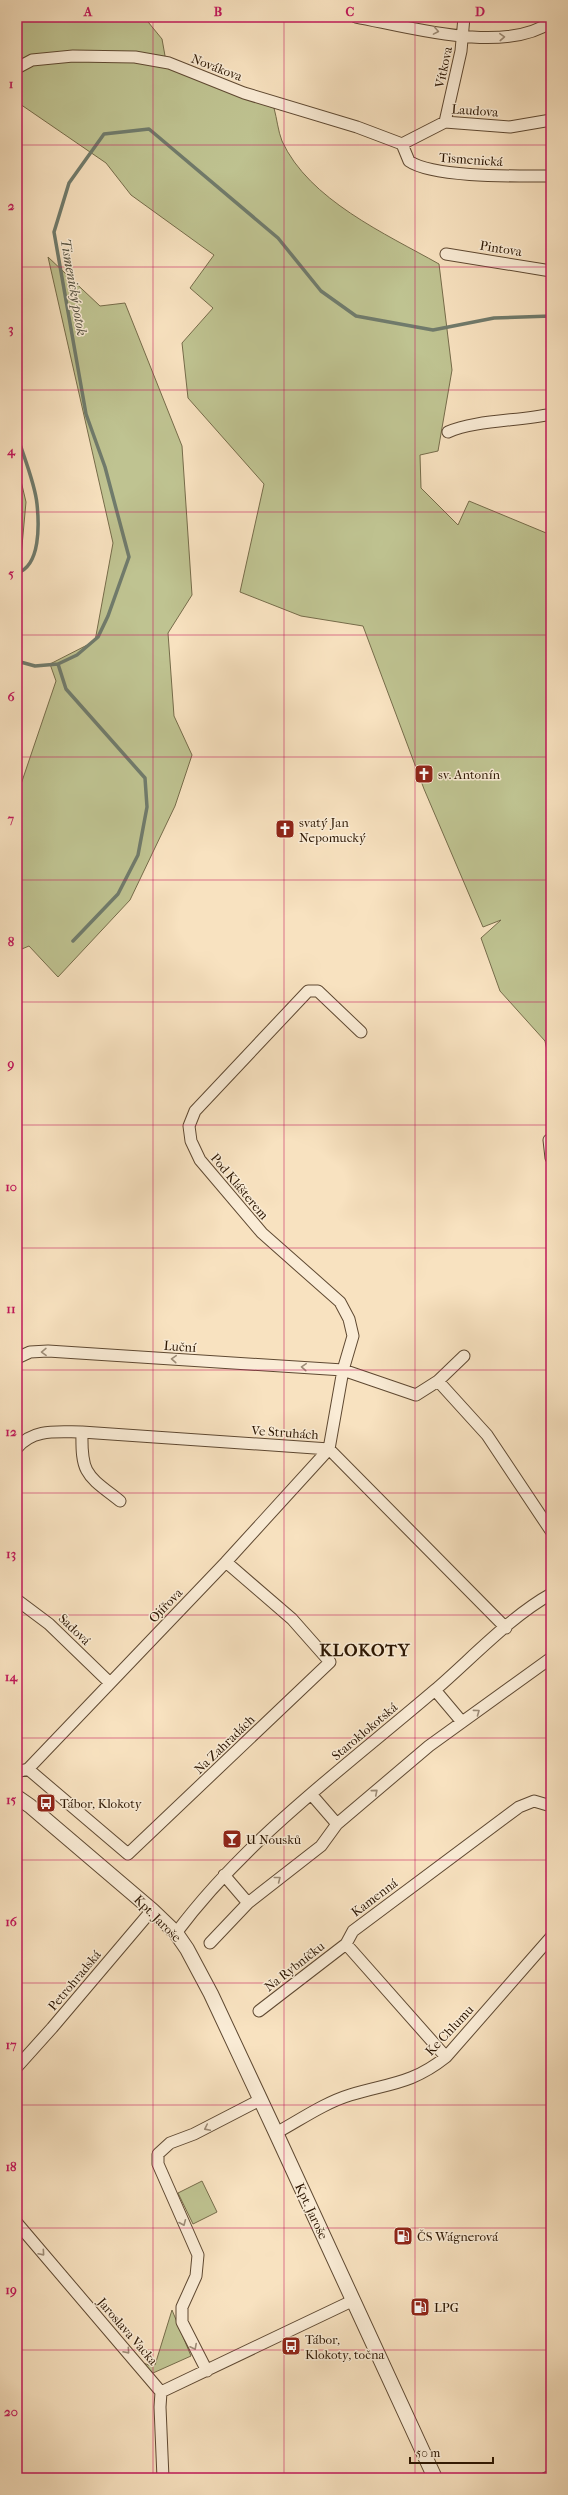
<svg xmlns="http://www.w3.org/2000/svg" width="568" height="2495" viewBox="0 0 568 2495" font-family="'IM FELL French Canon',serif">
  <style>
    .green { fill: #bfc391; stroke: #766c4a }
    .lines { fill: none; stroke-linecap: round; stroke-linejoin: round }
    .stream { stroke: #707b6c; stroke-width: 3.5 }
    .minor-casing { stroke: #5f4932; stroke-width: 13 }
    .tertiary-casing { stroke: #5f4932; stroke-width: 16 }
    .minor { stroke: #faecd6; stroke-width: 11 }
    .tertiary { stroke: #faecd6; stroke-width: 14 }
    .oneway { stroke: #9d8c77 }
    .grid { fill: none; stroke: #c2185b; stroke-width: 1; stroke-opacity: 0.55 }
    .labels { text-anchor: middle; stroke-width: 3; stroke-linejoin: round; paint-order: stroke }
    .street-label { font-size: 13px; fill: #2c1602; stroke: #faecd6 }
    .poi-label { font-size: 13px; fill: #2c1602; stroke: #faecd6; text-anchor: start }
    .water-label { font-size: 14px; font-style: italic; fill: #545140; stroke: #faecd6 }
    .district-label { font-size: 17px; font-weight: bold; letter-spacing: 1px; fill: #2c1602; stroke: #faecd6 }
    .neatline { fill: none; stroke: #c2185b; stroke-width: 1.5 }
    .grid-label { font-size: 13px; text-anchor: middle; font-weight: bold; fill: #c2185b }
  </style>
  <rect width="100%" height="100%" fill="#f8e2c0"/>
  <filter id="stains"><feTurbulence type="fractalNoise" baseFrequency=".005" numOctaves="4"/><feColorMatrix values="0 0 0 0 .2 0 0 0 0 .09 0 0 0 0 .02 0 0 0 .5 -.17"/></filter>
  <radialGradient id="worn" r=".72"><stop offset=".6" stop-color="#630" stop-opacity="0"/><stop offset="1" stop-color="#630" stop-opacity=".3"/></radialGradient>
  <path class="green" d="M17,17h127l18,22 5,28 107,41c3,11 4,23 8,33 27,59 104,93 157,123l13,106 -14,81 -18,4 1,33 37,37 11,-24 82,34v534l-6,-28 -45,-50 -19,-53 20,-18 -18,7 -59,-138 -61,-163 -62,-10 -61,-24 24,-108 -76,-86 -6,-55 31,-35 -23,-20 24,-33 -83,-60 -25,-32 -86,-59 -3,-6z
    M48,257l52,49 25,-3 57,143 10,149 -24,38 6,83 18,39 -17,51 -45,94 -72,77 -29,-31 -12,5v-155l39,-115 -6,-17 45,-23 18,-98z
    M17,464l9,38 -6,66 -3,2z
    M202,2181l15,31 -24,12 -15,-31z
    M172,2310l19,46 -38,17 -12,-11 10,4 4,-1z"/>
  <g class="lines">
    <path class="stream" d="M17,435c6,20 18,48 20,69 2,19 4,62 -20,69
      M17,661l18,5 23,-2 19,-9 21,-18 10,-21 21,-59 -24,-90 -19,-53 -32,-182 15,-49 35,-49 45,-5 129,109 43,53 35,25 77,14 61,-12 57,-2
      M58,664l8,25 79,89 2,29 -9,48 -20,39 -45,47"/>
    <defs>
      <path id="minor" d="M356,17c53,10 148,38 195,5
        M17,68l15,-8 41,-4 62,1 34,6 75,30 113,34 45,17
        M445,122l16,-71 3,-34
        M402,144l7,17c24,17 110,15 142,15
        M402,144l43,-22 65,5 41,-7
        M446,254l105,17
        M448,432c26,-12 73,-11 103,-18
        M549,1140l2,18
        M17,1358l13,-6 18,-1 295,19 73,25 22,-14 49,54 64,96
        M438,1381l26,-25
        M82,1432c-1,43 5,43 38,69
        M17,1448c16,-20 41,-16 65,-16l247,17 177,179
        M329,1449l14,-79 10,-34 -4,-17 -9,-17 -78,-69 -62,-73 -9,-19 -2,-15 6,-15 113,-120h10l43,41
        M17,1600l32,24 61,59
        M435,1690l27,32
        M28,1769l100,85 202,-192 -38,-43 -66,-57
        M17,1772l11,-3 198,-207 103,-113
        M311,1794l26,30
        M224,1875l24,28
        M176,1933c71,-95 169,-166 259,-243 35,-30 76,-74 116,-96
        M210,1943l38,-40 73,-57 16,-22 92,-78 122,-88
        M259,2011l87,-67
        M446,2057l-100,-113 7,-13 166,-124 15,-6 17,5
        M17,2067l35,-39 100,-118
        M276,2133c24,-13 48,-30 74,-38 40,-12 62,-11 96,-38l105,-120
        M17,2223l144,169 -1,15 3,71
        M207,2371l-25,-49v-15l14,-31 2,-21 -40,-91v-10l12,-11 24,-9 66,-34
        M161,2392l193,-92
        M546,2478l5,-2"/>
      <path id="tertiary" d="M17,1797l13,9 122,104 24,23 11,16 24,45 65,139 159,345"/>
    </defs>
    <use href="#minor" class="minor-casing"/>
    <use href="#tertiary" class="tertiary-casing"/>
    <use href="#minor" class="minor"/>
    <use href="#tertiary" class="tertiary"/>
  </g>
  <defs><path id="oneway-chevron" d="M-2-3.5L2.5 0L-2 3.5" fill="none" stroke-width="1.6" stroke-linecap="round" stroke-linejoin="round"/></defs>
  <g class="oneway">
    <use href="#oneway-chevron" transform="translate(436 31) rotate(10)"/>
    <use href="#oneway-chevron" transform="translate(502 37) rotate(-3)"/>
    <use href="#oneway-chevron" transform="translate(44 1352) rotate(179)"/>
    <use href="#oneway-chevron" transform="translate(174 1359) rotate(-176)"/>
    <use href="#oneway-chevron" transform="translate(304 1367) rotate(-176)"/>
    <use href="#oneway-chevron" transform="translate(477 1712) rotate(-36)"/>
    <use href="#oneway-chevron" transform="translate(375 1792) rotate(-40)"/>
    <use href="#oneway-chevron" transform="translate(278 1879) rotate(-38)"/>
    <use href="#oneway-chevron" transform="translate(207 2128) rotate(154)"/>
    <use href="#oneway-chevron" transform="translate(183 2223) rotate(67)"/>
    <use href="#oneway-chevron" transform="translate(42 2253) rotate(49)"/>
    <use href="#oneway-chevron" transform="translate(194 2347) rotate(63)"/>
    <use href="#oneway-chevron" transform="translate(127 2351) rotate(49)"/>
  </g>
  <path class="grid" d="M153,17v2461M284,17v2461M415,17v2461M17,145h534M17,267h534M17,390h534M17,512h534M17,635h534M17,757h534M17,880h534M17,1002h534M17,1125h534M17,1248h534M17,1370h534M17,1493h534M17,1615h534M17,1738h534M17,1860h534M17,1983h534M17,2105h534M17,2228h534M17,2350h534"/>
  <defs>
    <symbol id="church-square" viewBox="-11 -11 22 22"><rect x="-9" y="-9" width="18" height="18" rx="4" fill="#8f2418" stroke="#faecd6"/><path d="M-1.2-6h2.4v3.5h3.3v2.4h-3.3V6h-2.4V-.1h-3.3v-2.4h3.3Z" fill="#fff"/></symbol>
    <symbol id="bus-square" viewBox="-11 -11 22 22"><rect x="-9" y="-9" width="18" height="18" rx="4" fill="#8f2418" stroke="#faecd6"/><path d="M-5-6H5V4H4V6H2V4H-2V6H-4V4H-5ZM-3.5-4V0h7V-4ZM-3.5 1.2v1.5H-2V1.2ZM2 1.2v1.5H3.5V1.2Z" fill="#fff"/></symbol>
    <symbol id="bar-square" viewBox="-11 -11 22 22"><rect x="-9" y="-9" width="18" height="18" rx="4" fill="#8f2418" stroke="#faecd6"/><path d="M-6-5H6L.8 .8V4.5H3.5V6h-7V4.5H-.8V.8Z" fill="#fff"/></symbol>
    <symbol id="fuel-square" viewBox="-11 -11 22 22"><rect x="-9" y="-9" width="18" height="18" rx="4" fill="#8f2418" stroke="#faecd6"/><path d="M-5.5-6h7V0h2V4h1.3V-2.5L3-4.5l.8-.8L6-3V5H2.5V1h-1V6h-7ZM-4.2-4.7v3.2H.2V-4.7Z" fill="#fff"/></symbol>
  </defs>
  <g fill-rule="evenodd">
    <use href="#church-square" x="413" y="763" width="22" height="22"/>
    <use href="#church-square" x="274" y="818" width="22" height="22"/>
    <use href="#bus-square" x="35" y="1792" width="22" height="22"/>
    <use href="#bar-square" x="221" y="1828" width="22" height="22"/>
    <use href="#fuel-square" x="392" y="2225" width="22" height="22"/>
    <use href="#fuel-square" x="409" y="2296" width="22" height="22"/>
    <use href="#bus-square" x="280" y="2335" width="22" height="22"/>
  </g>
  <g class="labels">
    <g class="street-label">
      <text transform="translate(217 67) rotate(21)" y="5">Novákova</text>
      <text transform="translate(443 67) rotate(-78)" y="5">Vítkova</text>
      <text transform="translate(475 110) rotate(4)" y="5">Laudova</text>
      <text transform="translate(471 159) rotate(4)" y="5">Tismenická</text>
      <text transform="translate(501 248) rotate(9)" y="5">Pintova</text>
      <text transform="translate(240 1186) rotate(50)" y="5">Pod Klášterem</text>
      <text transform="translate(180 1346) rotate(4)" y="5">Luční</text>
      <text transform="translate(285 1432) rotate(4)" y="5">Ve Struhách</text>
      <text transform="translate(165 1605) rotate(-46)" y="5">Ojířova</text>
      <text transform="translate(75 1629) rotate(44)" y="5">Sadová</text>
      <text transform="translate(364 1731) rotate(-40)" y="5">Staroklokotská</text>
      <text transform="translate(224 1744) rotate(-44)" y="5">Na Zahradách</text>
      <text transform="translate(374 1897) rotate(-37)" y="5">Kamenná</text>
      <text transform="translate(158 1918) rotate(45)" y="5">Kpt. Jaroše</text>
      <text transform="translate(294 1966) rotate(-38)" y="5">Na Rybníčku</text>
      <text transform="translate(74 1980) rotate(-50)" y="5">Petrohradská</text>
      <text transform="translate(449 2030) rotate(-47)" y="5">Ke Chlumu</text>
      <text transform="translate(312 2211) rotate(65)" y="5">Kpt. Jaroše</text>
      <text transform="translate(128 2331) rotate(49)" y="5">Jaroslava Vacka</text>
    </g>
    <g class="poi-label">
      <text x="438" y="779">sv. Antonín</text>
      <text x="299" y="827">svatý Jan<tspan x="299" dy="15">Nepomucký</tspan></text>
      <text x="60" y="1808">Tábor, Klokoty</text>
      <text x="246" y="1844">U Nousků</text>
      <text x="417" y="2241">ČS Wágnerová</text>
      <text x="434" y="2312">LPG</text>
      <text x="305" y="2344">Tábor,<tspan x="305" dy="15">Klokoty, točna</tspan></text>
    </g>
    <g class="water-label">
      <text transform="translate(74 287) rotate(80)" y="5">Tismenický potok</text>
    </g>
    <g class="district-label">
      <text x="365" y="1656">KLOKOTY</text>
    </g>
  </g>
  <rect width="568" height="2495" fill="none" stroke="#f8e2c0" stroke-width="44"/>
  <path d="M410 2457v6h83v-6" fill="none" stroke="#2c1602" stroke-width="2"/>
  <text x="416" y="2457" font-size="12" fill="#2c1602" stroke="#faecd6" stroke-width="3" paint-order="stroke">50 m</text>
  <rect x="22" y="22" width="524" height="2451" class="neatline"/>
  <g class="grid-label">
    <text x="88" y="16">A</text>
    <text x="218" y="16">B</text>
    <text x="350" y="16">C</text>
    <text x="480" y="16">D</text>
    <text x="11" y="88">1</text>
    <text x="11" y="210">2</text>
    <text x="11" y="333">3</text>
    <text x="11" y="455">4</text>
    <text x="11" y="578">5</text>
    <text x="11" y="701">6</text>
    <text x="11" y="823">7</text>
    <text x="11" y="946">8</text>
    <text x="11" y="1068">9</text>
    <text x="11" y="1191">10</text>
    <text x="11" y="1313">11</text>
    <text x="11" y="1436">12</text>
    <text x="11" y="1558">13</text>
    <text x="11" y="1681">14</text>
    <text x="11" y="1804">15</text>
    <text x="11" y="1926">16</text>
    <text x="11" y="2049">17</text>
    <text x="11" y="2171">18</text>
    <text x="11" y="2294">19</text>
    <text x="11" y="2416">20</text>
  </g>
  <rect width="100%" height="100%" filter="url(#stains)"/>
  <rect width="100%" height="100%" fill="url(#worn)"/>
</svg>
